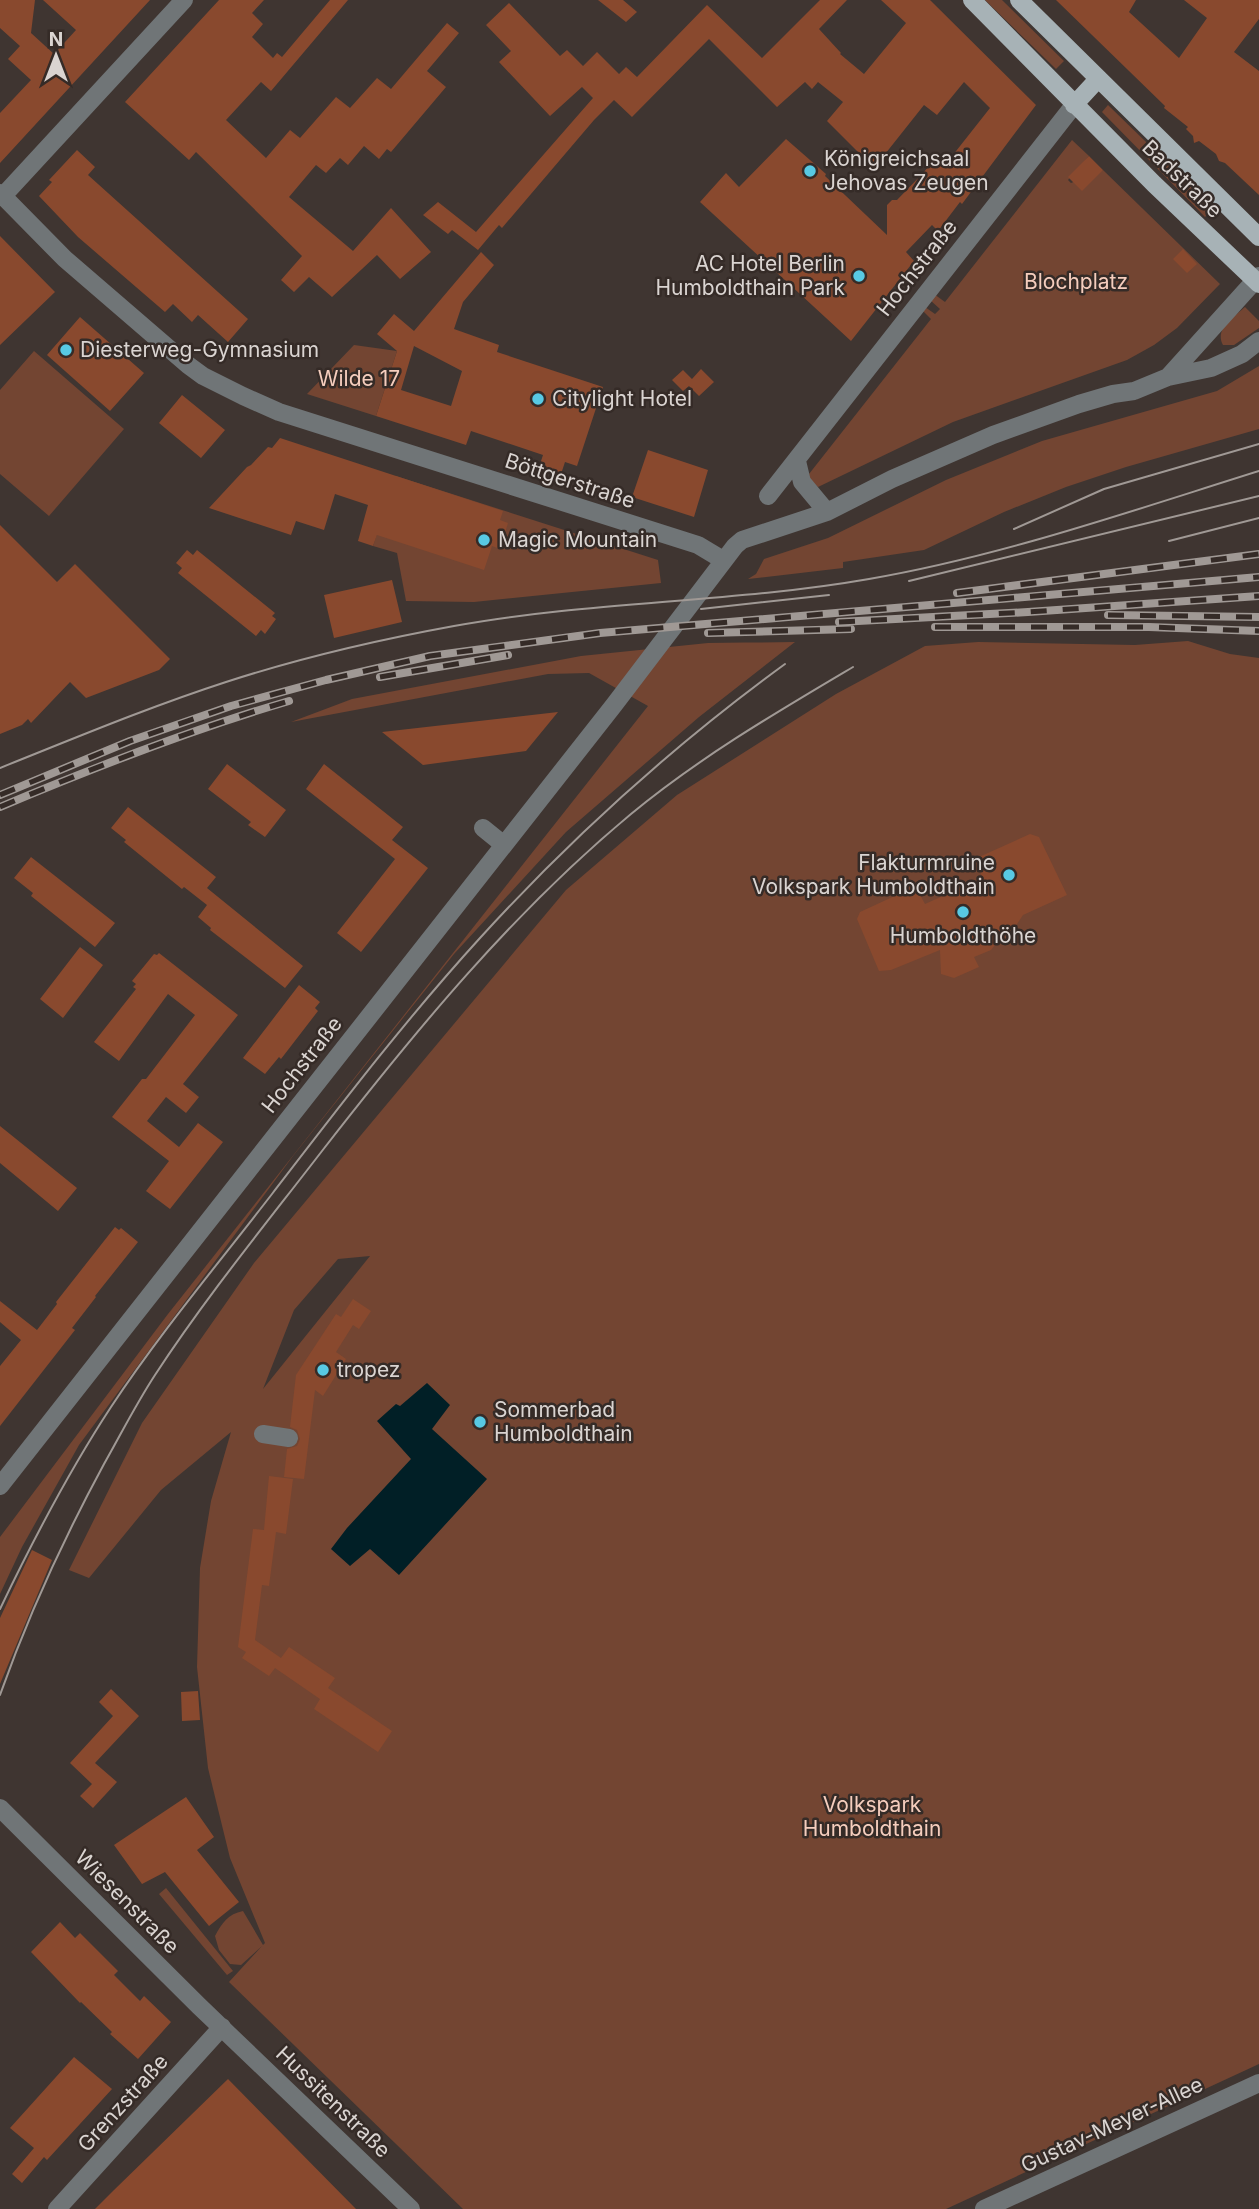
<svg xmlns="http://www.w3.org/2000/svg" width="1259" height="2209" viewBox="0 0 1259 2209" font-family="Inter,sans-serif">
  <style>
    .green { fill: #734532; fill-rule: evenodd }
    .water { fill: #011f26 }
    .building { fill: #89492e; fill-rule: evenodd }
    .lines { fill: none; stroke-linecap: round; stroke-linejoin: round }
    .minor { stroke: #707577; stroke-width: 18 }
    .major { stroke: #a7b2b6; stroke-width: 18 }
    .tram { stroke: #a09995; stroke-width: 2 }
    .rail-casing { stroke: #a09995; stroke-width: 8 }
    .rail { stroke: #352b27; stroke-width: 5; stroke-dasharray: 16; stroke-linecap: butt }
    .poi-dot { fill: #58c9e3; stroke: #352b27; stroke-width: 2.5 }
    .labels { text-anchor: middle; stroke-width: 5; stroke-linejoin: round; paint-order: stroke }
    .poi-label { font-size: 21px; fill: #dad4d1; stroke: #352b27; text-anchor: start }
    .street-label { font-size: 21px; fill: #dad4d1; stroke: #352b27 }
    .park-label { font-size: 21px; fill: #f5cdbd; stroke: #352b27 }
  </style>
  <rect width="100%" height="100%" fill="#3f3531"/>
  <path class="green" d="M985,0h17l62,61 -8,8z
    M1108,105l106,103 -9,9 -103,-105z
    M1072,140l17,16 -21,24 3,3 32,-13 117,114 -43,44 -23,17 -27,15 -174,62 -135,65 -8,-7 -1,-6 122,-155 -9,-9 3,-3 10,7 5,-5 -10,-9 4,-6 11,8z
    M1245,307l14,14v7l-25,17h-11c-9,-16 11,-28 22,-38z
    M354,345l43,6 -21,65 -69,-22z
    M34,351l90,78 -75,87 -49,-42v-84z
    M1259,366v63l-133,38 -60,20 -62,25 -80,38 -81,12v6l-95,11 8,-5 8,-15 64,-21 118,-58 96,-39 175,-50z
    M396,476l262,84 3,23 -187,19 -68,-1 -9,-48 -24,-7z
    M1188,641l42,13 29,4v1406l-313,145h-483l-234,-227 33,-36 -21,19 -11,-1 -11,-14 -4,-14c7,-13 13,-22 28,-25l20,34 2,-2 -35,-85 -13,-53 -9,-37 -11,-101 3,-99 11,-67 20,-69 -70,58 -72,88 -20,-8 73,-147 112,-160 312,-373 111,-95 159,-101 89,-48 53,-4 157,3zM370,1256l-107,133 31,-79 44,-51z
    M795,642l-96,75 -133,115 -112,122 -161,202 -214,289 -57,102 -22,47v-57l168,-223 480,-608 -59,-33 -41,1 -257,48 61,-23 229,-43 127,-13z
    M166,1888l67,83 -6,4 -68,-81z"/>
  <path class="water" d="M427,1383l23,22 -18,24 55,50 -88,96 -29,-26 -20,17 -19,-17 16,-21 64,-69 -34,-38 19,-17 4,2z"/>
  <path class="building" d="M0,0h35l-4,33 23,21 22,-24 -33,-30h107l-150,163v-50l31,-33 -23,-21 12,-13 -20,-18z
    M219,0h45l-12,13 11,11 -11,13 21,21 4,-5 5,4 48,-57h18l-77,91 -10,-9 -35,38 40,38 24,-28 10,8 36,-41 14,11 27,-30 14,11 56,-66 12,10 -32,38 19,16 -55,65 -4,-3 -8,10 -15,-13 -16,19 -8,-7 -14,15 -10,-8 -27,32 64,54 38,-43 40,44 -31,27 -23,-24 -45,42 -23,-20 -15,15 -13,-12 21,-24 -106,-104 -7,8 -64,-58z
    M598,0h25l14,12 -11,10z
    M820,0h27l-28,29 22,24 -1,1 24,20 42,-51 -25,-23h49l106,105 -74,99 -2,-2 -22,29 -6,-6 -26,27 8,9 -63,80 -151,-139 26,-29 13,14 47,-48 40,35 -1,2 62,59v-30l5,-5h5l27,-28 11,-14 8,7 5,-6 1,1 41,-52 -26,-26 -27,33 -13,-10 -50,63 -47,-47 16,-19 -25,-20 -6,7 -7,-7 -28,25 -68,-68 -77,78 -18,-17 -20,20 -92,108 -3,-3 -21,25 -26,-20 -4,4 -25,-19 15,-13 38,30 117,-134 -11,-11 -32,29 -51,-54 12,-11 -25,-26 23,-22 51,53 7,-6 16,16 14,-14 22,22 7,-7 11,10 70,-72 55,53z
    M1056,0h80l-7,12 50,46 28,-40 -23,-18h75v19l-25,33 25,19v124l-34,-32 -6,-2 -3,-7 -17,-13 -5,2 -1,-7 -7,-7 2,-2 -24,-19 1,-2z
    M77,150l18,17 -7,8 160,144 -20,23 -30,-27 -6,7 -19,-18 -8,8 -87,-75 -39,-41 13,-14 -3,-2z
    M1089,156l14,14 -21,21 -14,-14z
    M0,236l55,56 -55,53z
    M1183,249l14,15 -10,9 -14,-14z
    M481,252l13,13 -31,37 -9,27 45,16 -2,7 106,35 -26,79 -12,-4 -4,12 -22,-7 4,-12 -72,-24 -5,14 -90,-29 21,-65 -20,-17 17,-20 20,17zM414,346l48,25 -11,35 -50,-16z
    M80,317l64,56 -34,38 -63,-56z
    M701,369l13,13 -15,14 -10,-10 -6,5 -11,-11 11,-10 9,9z
    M182,395l43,35 -24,28 -42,-35z
    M280,438l223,73 -3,9 8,3 -8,26 -8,-3 -8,24 -107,-35 -4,11 -15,-5 10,-36 -33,-11 -11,36 -28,-9 -5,14 -82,-27 38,-41 4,-2 17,-18 4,1z
    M648,450l60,20 -14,47 -62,-20z
    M0,525l57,57 18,-18 95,95 -11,11 -73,28 -16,-16 -39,41 -3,-4 -6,6 -22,9z
    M187,550l6,5 4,-5 78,63 -3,3 4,3 -11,15 -4,-4 -5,6 -78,-63 4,-5 -6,-5z
    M392,580l10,42 -68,16 -10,-43z
    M558,712l-32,39 -103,14 -41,-33z
    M227,764l59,46 -21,27 -17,-12 3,-3 -43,-33z
    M324,764l79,63 -11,13 36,28 -67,84 -24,-19 58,-74 -89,-70z
    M128,807l88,70 -9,11 96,78 -18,22 -75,-58 1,-2 -13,-11 9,-12 -23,-18 -2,2 -58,-47 2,-2 -15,-12z
    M1030,834l9,3 28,58 -44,20 -10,15 -10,5 -12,15 -17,7 5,10 -25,11 -13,-4 -1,-24 -49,20 -12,1 -22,-52 3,-7 52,-24 6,3 7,13 58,-26 -7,-14 3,-7z
    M31,857l84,66 -20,24 -64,-51 2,-3 -19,-15z
    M80,947l23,18 -40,53 -23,-19z
    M159,953l79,62 -55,69 16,13 -13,16 -20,-16 -19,24 32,26 19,-24 25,19 -53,67 -24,-18 23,-30 -57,-44 30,-38h4l49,-64 -27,-21 -49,67 -25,-19 42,-53 -3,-2 3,-3 -4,-3 22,-27 3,1z
    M299,985l21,17 -5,6 3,3 -37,48 -2,-2 -14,17 -22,-16z
    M0,1126l77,62 -19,23 -58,-48z
    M115,1227l4,3 2,-2 17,14 -43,54 1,1 -24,31 3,2 -75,96v-60l21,-26 -21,-18v-21l37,29 20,-26 -1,-2z
    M353,1299l18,12 -12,18 -6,-4 -17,27 10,7 -23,37 -8,-6 -11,89 -20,-2 3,-28 10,-3 3,-7 -3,-9 -7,-3 6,-52 40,-61 5,3z
    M269,1476l24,3 -7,55 -10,-2 -7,54 -7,-1 -7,55 26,18 8,-11 46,31 -7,10 64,43 -14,21 -64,-43 6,-10 -45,-31 -6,8 -27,-18 4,-6 -8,-5 15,-118 11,1z
    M32,1550l20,10 -52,124v-66z
    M111,1689l28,27 -44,47 22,19 -24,26 -13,-12 12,-12 -22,-21 43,-47 -14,-14z
    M198,1691l2,29 -18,1 -1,-29z
    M186,1797l28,40 -17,13 42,52 -30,24 -44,-54 -23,12 -28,-39z
    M60,1922l15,16 5,-5 38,38 -4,4 26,26 4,-5 27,26 -33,37 -28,-25 2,-2 -31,-30 -1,1 -49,-51z
    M74,2057l38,32 -65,71 -3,-3 -22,26 -10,-9 22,-26 -24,-20z
    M228,2079l128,130h-261l19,-19z"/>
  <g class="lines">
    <path class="minor" d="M0,193l65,66 123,106 15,11 40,20 36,16 419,133 25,15
      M3,196l181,-196
      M1168,377l91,-101
      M797,461l5,21 25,30
      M768,496l306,-391
      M483,828l21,17
      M263,1434l26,4
      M0,1486l614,-781 121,-159 7,-6 85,-28 65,-33 101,-44 86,-31 34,-10 21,-3 34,-14 43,-9 31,-14 17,-13
      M0,1808l199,198 212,203
      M57,2209l165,-182
      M984,2209l275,-126"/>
    <path class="major" d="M972,0l182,184 105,100
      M1019,0l240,237
      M1074,105l24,-26"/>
    <path class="tram" d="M1014,529l90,-40 155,-45
      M1169,541l90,-23
      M909,581l350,-85
      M701,609l128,-14
      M0,768c75,-30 149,-61 226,-86 74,-24 151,-42 228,-56 137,-25 278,-23 415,-47 133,-23 262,-68 390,-108
      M0,1609c33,-69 69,-138 111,-202 49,-74 107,-143 161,-213 67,-87 134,-175 208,-256 93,-102 194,-193 305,-274
      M0,1695c28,-79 64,-157 104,-231 17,-30 32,-60 51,-89 51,-78 110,-150 167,-224 94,-121 191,-239 309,-337 69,-57 146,-102 222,-147"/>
    <defs>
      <path id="rail" d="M957,593l302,-39
        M1108,615l151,2
        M839,622l189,-10 231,-16
        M935,627h214l110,4
        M708,633l143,-4
        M380,677l128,-22
        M0,795l130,-54 101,-35 95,-26 104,-24 170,-23 659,-56
        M0,807c95,-40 190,-77 289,-106"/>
    </defs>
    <use href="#rail" class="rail-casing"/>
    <use href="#rail" class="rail"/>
  </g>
  <g class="poi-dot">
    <circle cx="810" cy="171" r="7"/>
    <circle cx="859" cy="276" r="7"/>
    <circle cx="66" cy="350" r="7"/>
    <circle cx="538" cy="399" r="7"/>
    <circle cx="484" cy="540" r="7"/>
    <circle cx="1009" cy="875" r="7"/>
    <circle cx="963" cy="912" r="7"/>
    <circle cx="323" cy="1370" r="7"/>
    <circle cx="480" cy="1422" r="7"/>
  </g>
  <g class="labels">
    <g class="poi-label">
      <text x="824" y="166">Königreichsaal<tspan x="824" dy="24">Jehovas Zeugen</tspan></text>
      <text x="845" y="271" text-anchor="end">AC Hotel Berlin<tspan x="845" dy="24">Humboldthain Park</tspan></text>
      <text x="80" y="357">Diesterweg-Gymnasium</text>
      <text x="552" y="406">Citylight Hotel</text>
      <text x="498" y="547">Magic Mountain</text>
      <text x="995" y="870" text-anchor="end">Flakturmruine<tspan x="995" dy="24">Volkspark Humboldthain</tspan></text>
      <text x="963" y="943" text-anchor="middle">Humboldthöhe</text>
      <text x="337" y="1377">tropez</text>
      <text x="494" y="1417">Sommerbad<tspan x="494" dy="24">Humboldthain</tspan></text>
    </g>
    <g class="street-label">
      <text transform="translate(1182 179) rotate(44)" y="7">Badstraße</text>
      <text transform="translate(917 268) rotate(-52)" y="7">Hochstraße</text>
      <text transform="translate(570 481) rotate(18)" y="7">Böttgerstraße</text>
      <text transform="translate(302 1065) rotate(-52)" y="7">Hochstraße</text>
      <text transform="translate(127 1902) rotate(45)" y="7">Wiesenstraße</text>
      <text transform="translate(333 2102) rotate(44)" y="7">Hussitenstraße</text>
      <text transform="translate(123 2103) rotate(-48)" y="7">Grenzstraße</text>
      <text transform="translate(1112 2125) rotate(-25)" y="7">Gustav-Meyer-Allee</text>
    </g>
    <g class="park-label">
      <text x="1076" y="289">Blochplatz</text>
      <text x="359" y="386">Wilde 17</text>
      <text x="872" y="1812">Volkspark<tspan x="872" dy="24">Humboldthain</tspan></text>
    </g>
  </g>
  <g transform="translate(56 56)" stroke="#352b27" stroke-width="5" paint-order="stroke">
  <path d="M0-5L12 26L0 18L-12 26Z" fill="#dad4d1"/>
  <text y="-10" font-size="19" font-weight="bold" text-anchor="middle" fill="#dad4d1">N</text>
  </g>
</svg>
